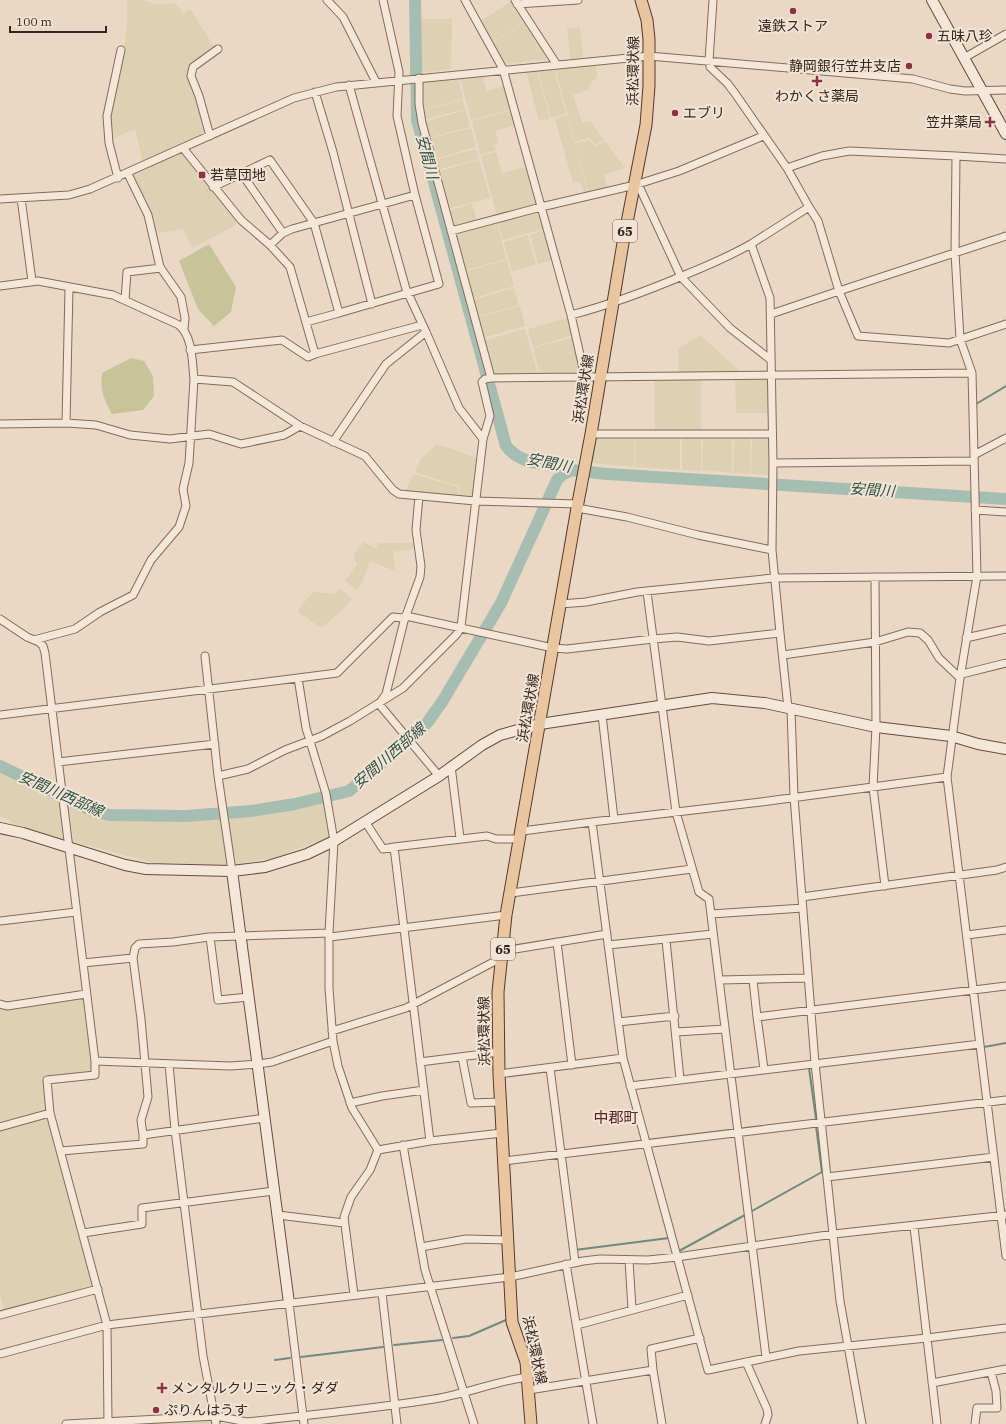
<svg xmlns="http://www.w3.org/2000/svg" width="1006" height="1424" viewBox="0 0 1006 1424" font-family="'IBM Plex Serif','Noto Sans JP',serif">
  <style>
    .farmland { fill: #ded0b3 }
    .green { fill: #c7c49a }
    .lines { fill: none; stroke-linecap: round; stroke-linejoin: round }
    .stream { stroke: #6e8b7e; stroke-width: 2 }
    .river { stroke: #a6bdb2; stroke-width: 12 }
    .street-casing { stroke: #836a5d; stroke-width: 9 }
    .secondary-casing { stroke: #654c40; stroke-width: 12 }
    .primary-casing { stroke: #513a31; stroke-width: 13 }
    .street { stroke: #f5e7d7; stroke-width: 7 }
    .secondary { stroke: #f5e7d7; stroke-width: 10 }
    .primary { stroke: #e9c5a0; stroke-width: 11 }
    .poi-dot { fill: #8c3343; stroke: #f2e4d4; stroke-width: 1.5 }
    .labels { text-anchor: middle; stroke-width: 4; stroke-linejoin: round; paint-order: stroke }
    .shield { fill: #f2e4d4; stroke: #6d5f55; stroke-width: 1 }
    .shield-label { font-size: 13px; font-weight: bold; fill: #34261f }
    .poi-label { font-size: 14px; fill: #34261f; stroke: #f2e4d4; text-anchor: start }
    .street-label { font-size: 14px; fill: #34261f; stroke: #f2e4d4 }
    .water-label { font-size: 15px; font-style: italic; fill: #30534a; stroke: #f2e4d4 }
    .neighbourhood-label { font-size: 15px; fill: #5d2523; stroke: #f2e4d4 }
  </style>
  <rect width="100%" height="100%" fill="#ead8c5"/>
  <path class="farmland" d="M127,0h15l14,4 18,-1 10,10 6,-4 25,39 -23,17 2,25 13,42 -2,2 -62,28 -8,-33 -23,10 -2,-15 17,-95z
    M512,1l13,20 -34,22 -12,-21z
    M420,19h32l-1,50 -33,4z
    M525,22l23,37 -44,5 -12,-21z
    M580,27l3,31 -12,2 -4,-32z
    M596,64l1,13 -7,7 -2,6 -15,5 9,28 8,-2 14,19 -8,5 -7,-7 -14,3 -20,-73z
    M554,69l12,45 -15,4 -13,-48z
    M537,70l13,49 -11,2 -13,-50z
    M482,75l5,16 19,-6 6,24 -41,11 -11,-42z
    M458,78l5,21 -42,11v-27l2,-2z
    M463,100l2,9 -42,11 -2,-9z
    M466,110l4,17 -43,11 -3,-16z
    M512,110l4,15 -21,6 4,12 -5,2 2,5 -16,5 -8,-34z
    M567,115l21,78 -4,1 -4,-13 -7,2 -18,-64z
    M471,128l5,19 -43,12 -5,-20z
    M589,140l6,7 10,-6 20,27 -21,6 4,15 -19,5 -14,-51z
    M476,149l3,10 -43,11 -2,-10z
    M496,152l6,21 26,-7 10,39 -41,11 -16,-60z
    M182,153l54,67v5l-44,23 -9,-19 -29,5 -5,-25 -16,-35z
    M479,160l11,38 -43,11 -10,-37z
    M472,204l5,18 -24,7 -6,-18z
    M539,210l5,19 -41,11 -5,-19z
    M497,222l9,37 -43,12 -10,-37z
    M545,230l8,30 -15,4 -8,-29z
    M528,235l8,30 -24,6 -8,-29z
    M507,260l7,26 -43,13 -7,-27z
    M514,288l5,17 -43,12 -4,-17z
    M520,306l5,20 -43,12 -6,-20z
    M567,318l2,1 4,16 -40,12 -5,-18z
    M525,329l13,46 -46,1 -9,-35z
    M700,335l42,38h-63l-1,-24z
    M574,337l9,38h-43l-7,-27z
    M701,378v54h-46l-1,-53z
    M735,378h34v35h-33z
    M634,437v30l-43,-4 3,-25z
    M635,437h45v33l-45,-3z
    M682,437h19v34l-19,-1z
    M703,437h29v36l-30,-3z
    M734,437h16v37l-17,-1z
    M752,437h17v38l-18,-1z
    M437,444l40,14 -4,39 -13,1 -1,-12 -42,-13 -1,-3 5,-11z
    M413,474l45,13 1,10 -54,-5z
    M364,542l12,7 2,-6h36l2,5 -23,4 2,19 -25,-10 -5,14 -8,15 -12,-9 12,-17 -4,-9z
    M339,588l13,10 -9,12 -22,18 -24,-17 16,-19 22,2z
    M0,773l61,29 4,33 -2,4 -51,-15 -2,-4 -10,-4z
    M324,804l7,32 -54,21 -52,9 -75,-4 -78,-21 -5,-35 24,9 24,6 60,1 86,-7z
    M83,997l9,75 -48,4 3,34 -47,13v-119z
    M47,1117l49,170 -92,23 -4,-16v-164z
    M212,1420l1,4h-93z"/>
  <path class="green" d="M209,244l27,43 -5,25 -17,14 -16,-17 -19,-48z
    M131,358l13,3 9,15 1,20 -11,14 -31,4c-8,-14 -12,-24 -10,-41z"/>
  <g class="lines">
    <path class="stream" d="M976,404l30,-18
      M984,1047l22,-4
      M809,1068l7,51
      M752,1211l70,-39 -6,-46
      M575,1250l94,-12
      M679,1251l66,-36
      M453,1338l16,-2 37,-16
      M394,1345l48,-5
      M301,1357l82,-10
      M275,1360l15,-2"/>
    <path class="river" d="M415,0l2,120 89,326c15,19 39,18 62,21l3,3 36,4 399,25
      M0,766l93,45 17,4 76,1 65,-5 44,-7 54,-13 59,-50 19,-18 15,-21 59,-99 56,-123 5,-5 9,-5"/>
    <defs>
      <path id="street" d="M327,0l16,17 33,65
        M383,0l16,72 -2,44 18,79
        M465,0l38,69 68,246 14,62 387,-4 -12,-34 -5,-86 1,-97 50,3
        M515,0l42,65
        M517,4l61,-4
        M964,58l42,-24
        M709,61l4,-61
        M710,61v6l17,16 7,9 53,76
        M419,78v26l3,19 69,255
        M315,92l18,60 39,152
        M210,136l-11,-40 -8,-20 2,-9 25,-18
        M183,148l58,72 29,25 20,22 25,87 107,-29
        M128,174l20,41 12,52 21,30 4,21 -1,11
        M242,174l41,59
        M118,178l-9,-35 -2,-27 14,-66
        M638,184l43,93 49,51 41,32
        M213,187l57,-27 44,63 25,90 -33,9
        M21,198l11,83
        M0,199l69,-4 21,-6 204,-91 42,-11 313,-31 264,23 37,10 15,2 41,-1
        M451,231l90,-24 94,-22 44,-14 84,-35
        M1006,236l-167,55 19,45 91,7 57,-19
        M751,244l58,-37 -22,-39 35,-12 27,-5 107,5
        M270,245l13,-12 9,-4 123,-34 24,89 -100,29
        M0,286l38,-5 75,14 66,30c14,12 13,37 15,54l39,3 67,44 65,30 28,34 6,4 76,7 103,3
        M125,300l2,-28 34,-4
        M771,314l68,-23 -21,-70 -9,-14
        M571,315c42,-11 76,-24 116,-41 22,-9 43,-18 64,-30l19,54 3,165 -1,87 8,83
        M426,332l33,76 24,31
        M190,350l92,-10 26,17 7,-3
        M972,373l5,203 -17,102 -13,99 59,479
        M66,423l3,-135
        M0,424l66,-1 30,2 34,10 40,4 39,-5 32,10 43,-9 16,-9
        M591,434h181
        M333,442l53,-78 40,-32 -20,-43 -57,-204
        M974,455l32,-17
        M773,463l201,-2
        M419,496l-3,34 5,36 -1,11 -16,44 -18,73 -7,10 60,72
        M577,508l50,9 71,18 74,15
        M975,510l31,2
        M875,577l1,150 -3,60 12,99
        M647,592l29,220 23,80 10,7 57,458
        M560,604l26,-2 51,-10 136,-14 233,-2
        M0,619l27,18 12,5 4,4 2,7 50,408v14l-48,5 3,33 -50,14
        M966,638l40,-9
        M34,640l41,-11 25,-17 33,-17 18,-35 28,-33 7,-21 -3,-17 6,-26 5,-84
        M783,655l92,-13 33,-10 12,1 8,7 11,18 21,20
        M205,656l13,120 14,95
        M962,674l44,-11
        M791,709l3,88 21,266 25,238 22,123
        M0,715l298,-37
        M602,715l12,104
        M58,762l157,-18
        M451,766l9,72
        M218,776l30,-7 37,-19 37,-14 28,-15 53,-33 54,-54 4,-7 22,-188 7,-23 -8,-34 3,-3 6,-1 94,-1
        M592,822l169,-20 186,-25
        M366,823l17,26 11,-2
        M522,831l70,-9 31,236 85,312 91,-19 128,-13 10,86
        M511,893l181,-24
        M802,897l195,-27 9,-3
        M711,914l92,-6
        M0,921l76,-9
        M967,935l39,-5
        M210,937l8,63 31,-3
        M330,937l176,-22
        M666,940l14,139
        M557,942l15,123
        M608,945l105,-11
        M503,951l104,-17
        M133,958l8,61 7,78 -7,23 2,15
        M83,963l50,-5 2,-10 4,-4 34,-2 36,-5 120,-4
        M720,980l87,-2
        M753,980l4,37 249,-31
        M0,1004l7,2 79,-12
        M757,1017l7,52
        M618,1022l57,-6
        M332,1031l74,-23 95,-50
        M676,1032l49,-3
        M462,1057l9,46 30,-1
        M95,1061l135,5 28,-2 14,-2 61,-21
        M420,1062l79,-10
        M169,1064l6,66 28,226 13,68
        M550,1068l25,194
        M499,1074l124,-16
        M630,1086l350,-42
        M350,1103l32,-7 42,-6
        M50,1113l57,212 1,99
        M430,1141l72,-8
        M403,1145l22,125 49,154
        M378,1150l52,-9 -36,-294 93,-11 9,3h25
        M61,1151l82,-7v-9l122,-17
        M504,1161l502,-61
        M827,1177l167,-20
        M278,1215l66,8
        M914,1227l13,111 79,-10
        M83,1233l59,-9v-16l132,-17
        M421,1247l45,-8 42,1
        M629,1260l3,49
        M566,1264l27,160
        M382,1293l15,131
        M354,1295l-10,-78 7,-20 19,-27 8,-20 -26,-42 -14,-42 -5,-25 -4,-53v-55l5,-92 -8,-47 -20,-66 -8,-50 39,-5 56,-56 9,1 4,-2 147,32 14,1 86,-10 24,-2 32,4 71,-8 8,75
        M289,1303l15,121
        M0,1315l98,-26
        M577,1325l111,-30
        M0,1354l107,-29 403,-48 73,-16 17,-2 48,1 29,-3 157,-23 172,-19
        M746,1362l21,47 1,6 -3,9
        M653,1370l9,54
        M932,1383l74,-14
        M529,1390l124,-20 -2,-21 49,-11
        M66,1424l150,-8 31,6c62,-7 125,-13 187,-23 32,-5 62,-18 94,-22
        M975,1424l2,-16h20l-1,-17 -5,-19"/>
      <path id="secondary" d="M932,0l74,134
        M0,828l23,5 102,32 21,4 86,2 33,-4 42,-13 27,-13 105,-65 43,-31 18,-10 40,-11 172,-26 53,5 111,24 75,9 27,8 28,5
        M232,871l57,432"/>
      <path id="primary" d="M531,1424l-5,-62 -14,-40 -13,-248 -1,-82 8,-77 71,-407 14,-74 32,-191 23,-118 3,-39v-47l-2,-19 -6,-20"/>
    </defs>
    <use href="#street" class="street-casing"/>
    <use href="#secondary" class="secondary-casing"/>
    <use href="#primary" class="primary-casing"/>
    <use href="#street" class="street"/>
    <use href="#secondary" class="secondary"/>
    <use href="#primary" class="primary"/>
  </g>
  <g class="poi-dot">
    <circle cx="793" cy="11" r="4"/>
    <circle cx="929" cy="36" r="4"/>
    <circle cx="909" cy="66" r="4"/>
    <path d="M815 75h4v4h4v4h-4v4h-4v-4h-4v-4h4z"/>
    <circle cx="675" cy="113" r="4"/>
    <path d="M988 116h4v4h4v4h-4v4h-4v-4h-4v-4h4z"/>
    <rect x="198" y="171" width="8" height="8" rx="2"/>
    <path d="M160 1382h4v4h4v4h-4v4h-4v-4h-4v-4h4z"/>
    <circle cx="156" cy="1410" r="4"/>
  </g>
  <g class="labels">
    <g class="shield">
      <rect x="613" y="220" width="24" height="22" rx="3"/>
      <rect x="491" y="938" width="24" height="22" rx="3"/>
    </g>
    <g class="shield-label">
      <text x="625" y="236">65</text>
      <text x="503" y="954">65</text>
    </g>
    <g class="poi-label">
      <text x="793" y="31" text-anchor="middle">遠鉄ストア</text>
      <text x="937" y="41">五味八珍</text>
      <text x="901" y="71" text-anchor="end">静岡銀行笠井支店</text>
      <text x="817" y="101" text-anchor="middle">わかくさ薬局</text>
      <text x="683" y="118">エブリ</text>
      <text x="982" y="127" text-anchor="end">笠井薬局</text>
      <text x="210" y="180">若草団地</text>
      <text x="171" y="1393">メンタルクリニック・ダダ</text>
      <text x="164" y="1415">ぷりんはうす</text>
    </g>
    <g class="street-label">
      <text transform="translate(633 71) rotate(-89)" y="5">浜松環状線</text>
      <text transform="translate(583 389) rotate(-81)" y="5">浜松環状線</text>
      <text transform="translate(528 708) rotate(-80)" y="5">浜松環状線</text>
      <text transform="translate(484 1031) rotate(-91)" y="5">浜松環状線</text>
      <text transform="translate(535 1350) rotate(78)" y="5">浜松環状線</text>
    </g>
    <g class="water-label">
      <text transform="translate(427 157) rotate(75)" y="5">安間川</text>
      <text transform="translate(549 463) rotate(11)" y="5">安間川</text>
      <text transform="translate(872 490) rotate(4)" y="5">安間川</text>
      <text transform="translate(389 756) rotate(-41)" y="5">安間川西部線</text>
      <text transform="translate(61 794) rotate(24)" y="5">安間川西部線</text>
    </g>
    <g class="neighbourhood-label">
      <text x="616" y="1123">中郡町</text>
    </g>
  </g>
  <path d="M10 26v6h96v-6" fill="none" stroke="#34261f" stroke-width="2"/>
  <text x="16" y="26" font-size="12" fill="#34261f" stroke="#f2e4d4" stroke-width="3" paint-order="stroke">100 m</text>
</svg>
